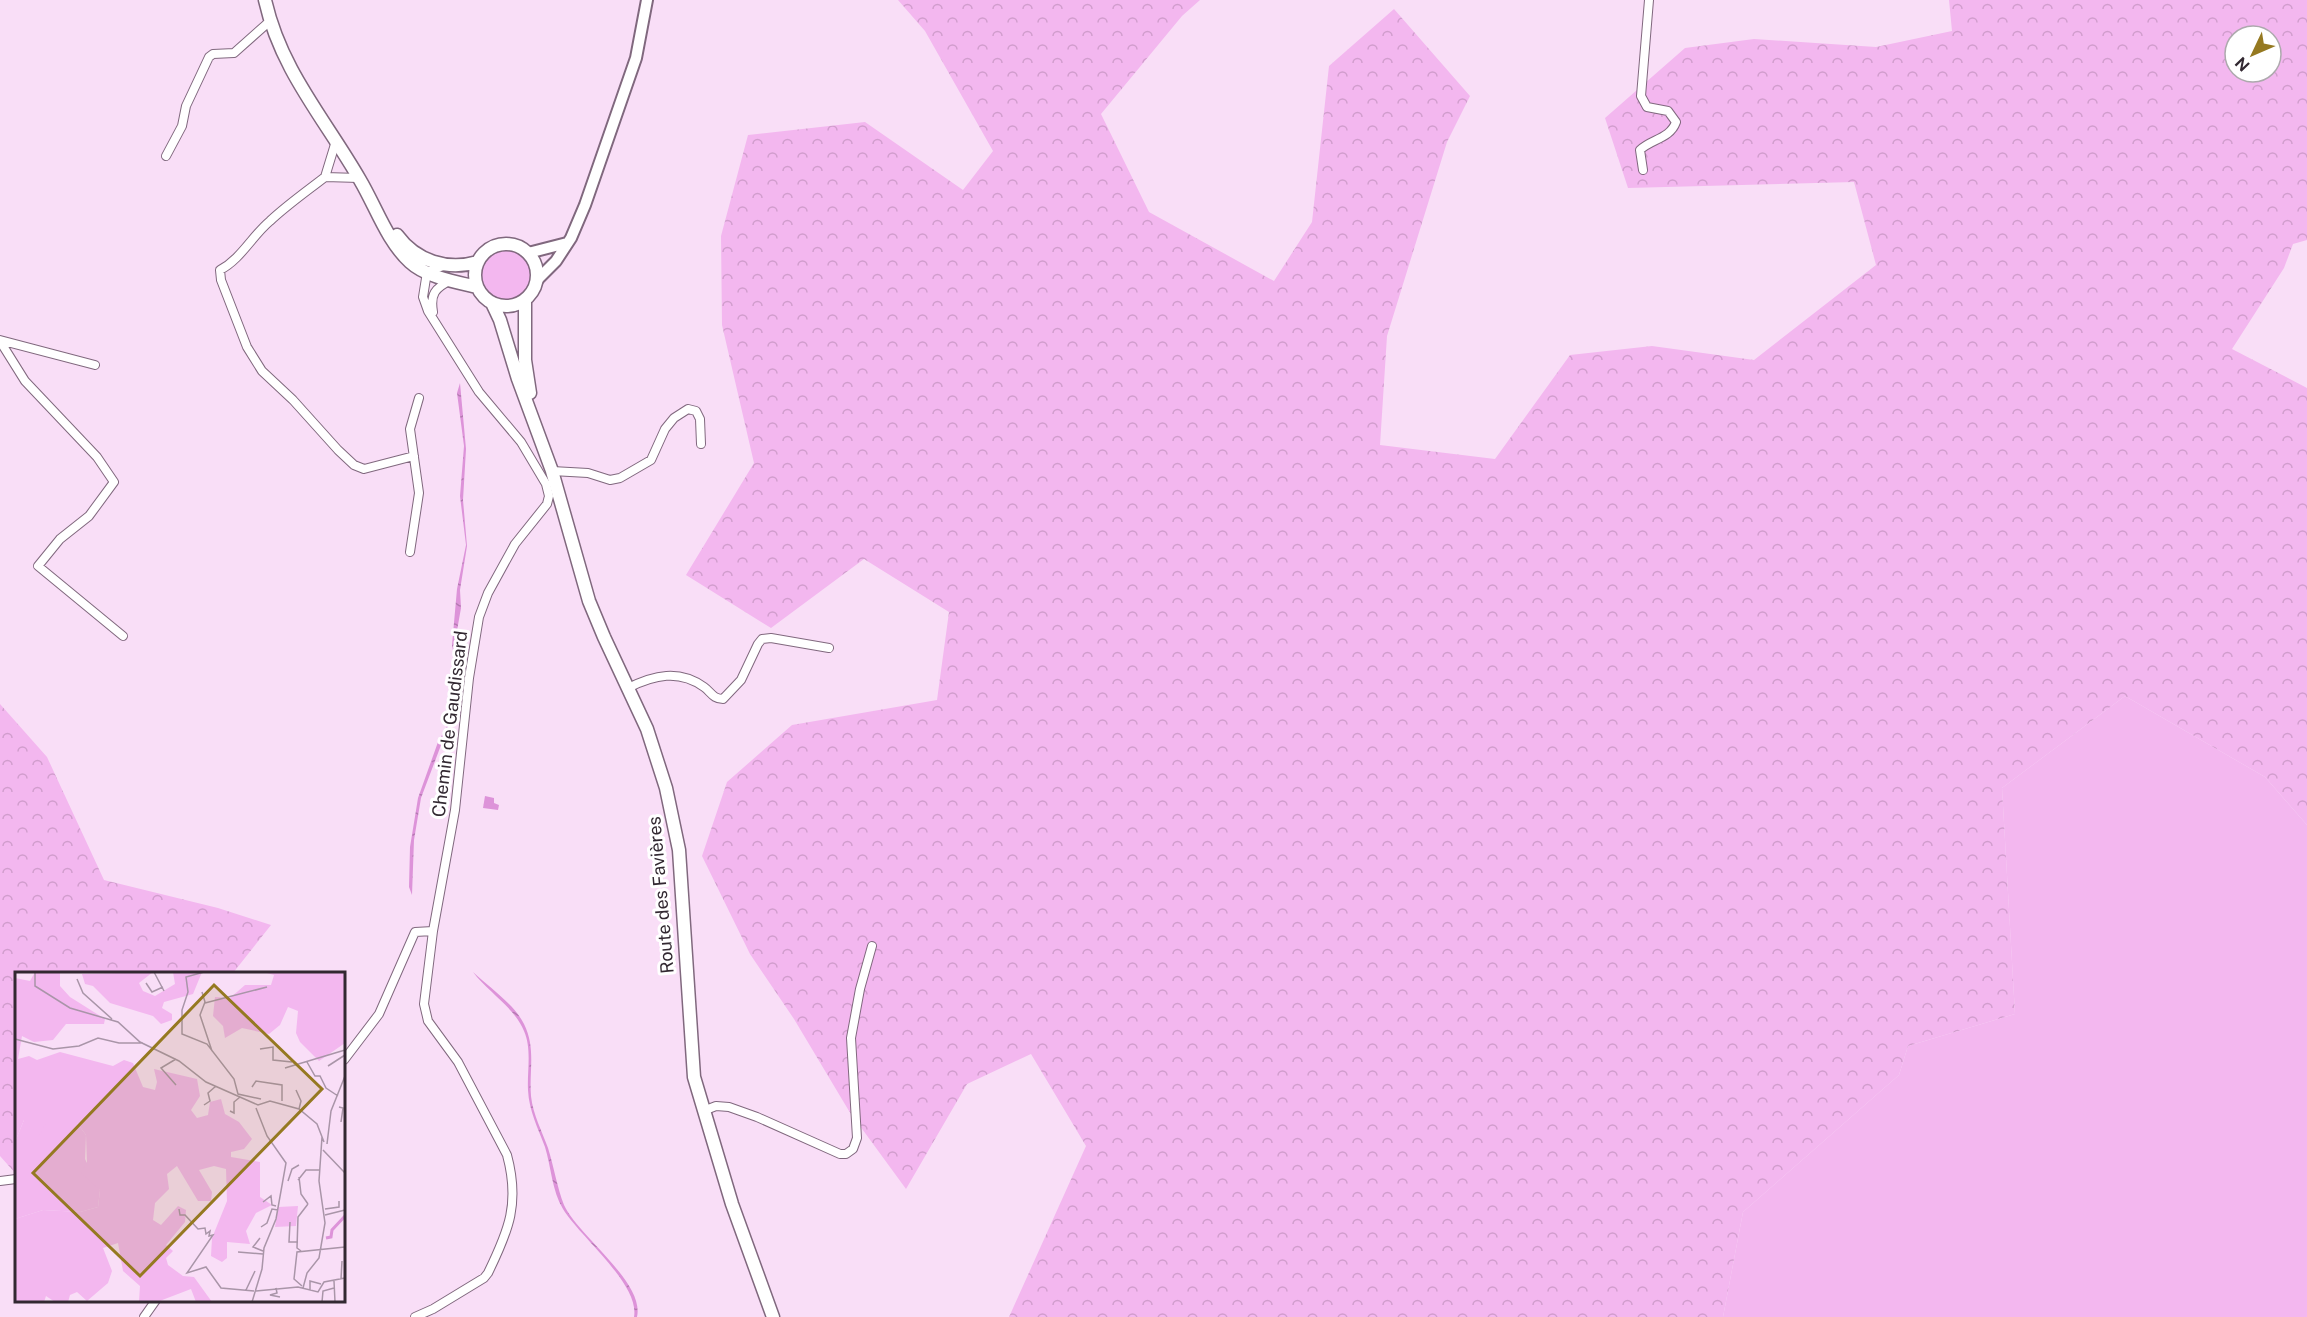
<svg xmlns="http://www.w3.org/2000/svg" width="2307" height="1317" viewBox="0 0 2307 1317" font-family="'Public Sans',sans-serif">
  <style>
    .green { fill: #f3b7ef }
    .forest { fill: url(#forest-crowns); fill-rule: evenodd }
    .water { fill: url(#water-ripples) }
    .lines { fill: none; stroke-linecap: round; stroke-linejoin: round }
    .street-casing { stroke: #80687e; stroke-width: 10 }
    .secondary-casing { stroke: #80687e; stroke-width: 14 }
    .primary-casing { stroke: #80687e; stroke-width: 15 }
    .street { stroke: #fff; stroke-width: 8 }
    .secondary { stroke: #fff; stroke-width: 10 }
    .primary { stroke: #fff; stroke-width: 12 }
    .labels { text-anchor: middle; stroke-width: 6; stroke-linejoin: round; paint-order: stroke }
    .street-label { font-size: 18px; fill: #322831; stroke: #fff }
    .inset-river { fill: none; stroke: #dd93d9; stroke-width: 3 }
    .inset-road { fill: none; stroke: #a995a8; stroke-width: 1.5 }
    .view { fill: #957921; fill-opacity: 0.15; stroke: #957921; stroke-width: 3 }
    .inset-edge { fill: none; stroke: #322831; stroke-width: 3 }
  </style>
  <defs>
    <pattern id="forest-crowns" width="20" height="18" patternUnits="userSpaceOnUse" patternTransform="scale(1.5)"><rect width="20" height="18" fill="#f3b7ef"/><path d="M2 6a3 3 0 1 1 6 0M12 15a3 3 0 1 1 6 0" fill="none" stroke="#d19dcd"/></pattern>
    <pattern id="water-ripples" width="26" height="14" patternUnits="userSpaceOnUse" patternTransform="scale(1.5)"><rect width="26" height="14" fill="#dd93d9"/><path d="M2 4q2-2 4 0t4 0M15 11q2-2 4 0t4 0" fill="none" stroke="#b478b1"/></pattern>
  </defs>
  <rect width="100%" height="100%" fill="#f9def7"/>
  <path class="green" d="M481 275a25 25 0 1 1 50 0a25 25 0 1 1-50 0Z
    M2125,696l140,81 42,48v492h-584l20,-105 156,-137 9,-29 107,-32 -13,-226z"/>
  <path class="forest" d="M898,0h302l-18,16 -81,98 48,98 125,69 38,-59 17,-156 65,-57 76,87 -23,46 -60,194 -7,109 115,14 75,-104 82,-9 102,14 122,-95 -22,-83 -226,6 -23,-70 80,-70 69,-9 122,8 76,-16 -3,-31h358v240l-14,4 -9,24 -52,81 75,39v437l-42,-48 -140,-81 -123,92 13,226 -107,32 -9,29 -156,137 -20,105h-714l77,-171 -55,-92 -64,30 -61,105 -57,-78 -55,-92 -44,-65 -48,-98 25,-74 65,-57 145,-25 12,-88 -85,-53 -93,69 -85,-53 68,-112 -32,-138 -1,-89 27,-101 117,-13 98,68 30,-39 -68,-120zM2235,36h36v36h-36z
    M0,704l47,53 57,123 114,28 53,17 -38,48 -217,1v200l-16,-18z"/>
  <path class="water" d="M460,383l6,66 -3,51 4,46 -7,44 1,18 -6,34 2,16 -4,26 4,19 -36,95 -7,42 -2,55 -3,-8 1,-40 8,-49 20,-56 8,-14 7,-23 -3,-24 4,-25 -2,-11 5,-56 9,-44 -6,-49 4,-50 -7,-53z
    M485,796l9,2v5l5,2 -1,5 -15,-2z
    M473,972c17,16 41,32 51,52 12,24 5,47 7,72 2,19 11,35 17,52 6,19 9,39 16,57 14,31 81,77 73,112h-3c6,-33 -54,-80 -71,-108 -11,-18 -12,-43 -18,-62 -7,-19 -16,-36 -17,-57 -1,-19 4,-41 -4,-59 -10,-24 -35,-38 -51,-59z"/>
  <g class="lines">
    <defs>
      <path id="street" d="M166,156l16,-30 4,-20 23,-49 4,-3 21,-1 36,-32
        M1643,170l-3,-20c11,-11 30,-11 36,-28l-8,-11 -21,-4 -6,-11 8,-96
        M325,177c-18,14 -38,28 -55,44 -18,15 -29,38 -50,49l1,10 26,67 15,24 31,29 45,50 16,15 10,4 50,-13
        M325,177l11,-36
        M325,177l34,1
        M433,312c-3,-18 2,-24 18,-32
        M0,340l95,25
        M0,341l25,40 72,76 17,25 -25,34 -29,23 -22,27 85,70
        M552,471l36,2 22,7 10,-2 31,-18 14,-31 9,-11 14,-9 8,2 4,8 1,25
        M410,552l9,-59 -9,-64 9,-31
        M628,688c26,-13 51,-19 76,-1 7,5 9,12 19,12l18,-19 17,-36 4,-5 9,-1 58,10
        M344,1060l35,-46 36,-82 18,-1
        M703,1111l13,-5 13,1 28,10 83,37h6l7,-5 4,-11 -6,-100 9,-49 12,-43
        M0,1181l16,-2
        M144,1317l12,-17
        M415,1317l18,-8 51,-31 4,-5c21,-43 32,-70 19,-118l-49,-93 -30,-41 -4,-17 9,-73 22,-121 14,-132 10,-61 9,-24 27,-49 32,-40 2,-8 -3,-12 -25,-42 -42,-50 -51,-81 -5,-14 4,-25 16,-6"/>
      <path id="secondary" d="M528,253l39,-10
        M537,280l19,-19 15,-23 14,-33 51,-147 11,-58"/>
      <path id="primary" d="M265,0c16,71 60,119 95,180 16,27 27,61 50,82 16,15 46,20 67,25
        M397,235c19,26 50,36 81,27
        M475 275a31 31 0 1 1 62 0a31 31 0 1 1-62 0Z
        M525,300v60l5,33
        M492,303l8,17 18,59 34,92 37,130 15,36 43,92 19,59 13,62 15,227 38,127 41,113"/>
    </defs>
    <use href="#street" class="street-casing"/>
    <use href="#secondary" class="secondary-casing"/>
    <use href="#primary" class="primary-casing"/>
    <use href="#street" class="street"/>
    <use href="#secondary" class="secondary"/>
    <use href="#primary" class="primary"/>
  </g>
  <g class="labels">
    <g class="street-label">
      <text transform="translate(450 724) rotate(-83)" y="6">Chemin de Gaudissard</text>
      <text transform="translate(661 895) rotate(-95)" y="6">Route des Favières</text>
    </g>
  </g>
  <g transform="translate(15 972)">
    <rect width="330" height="330" fill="#f9def7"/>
    <path d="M9,148l53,3 9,12 -1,24 15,31 -2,17 -18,5 -37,-2 -28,9v-77zM283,234l-2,20 -21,1 3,-20z" fill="#f3b7ef"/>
    <path d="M20,0h25v14l10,11 35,22 -1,5h-38l-13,16 -19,2 -12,-6 -4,23 11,-3 8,4 23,-8 53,14 11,-6 9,3 10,24 12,3 2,-8 -3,-13 43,10 3,17 -9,14 6,8 11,-3 2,-13 11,-3 4,15 14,8 13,17 -8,10 -13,3v5l29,5v35l12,8 -16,8 -10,18 4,13 -23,-2v16l-5,4 -11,-6 1,-18 15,-37 -1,-32 -12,-3 -15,4 13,22 -1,9h-13l-21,-35 -10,8 2,15 -14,14 -2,17 8,5 17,-19 8,4 -1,12 -19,23 7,6 -7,7 2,7 15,11 11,1 18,25h-16l-5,-13 -34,13h-18l1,-16 -17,-15 -5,-28 -15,5 9,23 -4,12 -21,18 -10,-9 -7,3 -2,7h-13l-9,-6 -2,6h-29v-83l28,-9 37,2 18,-5 2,-17 -19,-17 6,-11 -1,-27 -9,-12h-31l-7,13 -15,-16 -9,22v-164l15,3zM138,0l-14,11 4,8 12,5 20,-12 -2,-12h29l-9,22 -29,8 -2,6 10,6v6l-11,4 -8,-8 -43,-13 -17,-17 -8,-2 -3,-10zM248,0h82v71l-26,18 -19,-19 -4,-9 2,-22 -10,-4 -8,18 -11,9 -27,-6 -17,10 -2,-12 -10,-10 2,-19 15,1 15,-13h26l3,-10z" fill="#f3b7ef"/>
    <path class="inset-river" d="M311,266l5,-1 1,-7 13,-14"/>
    <path class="inset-road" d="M20,0v14l35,22 48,14 22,20 39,19 27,21 52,23 12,-4 29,8 18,15 7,18M139,0l10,19M189,0l-18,5 2,15 -6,18v24l25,10 27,35 4,15 23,5M62,7l6,14 29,26M131,11l6,9 11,-5M187,20l3,10 -5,13 12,36M190,31l62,-16M0,67l38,10 26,-3 19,-8 21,5h24M245,77l13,-2v13l19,2M161,87l-15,9 15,17M292,90l8,14h5l6,12 12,8M313,94l17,-11M270,96l60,-18M237,115l4,-6 26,4v16M281,118l5,11 -2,8M189,133l6,-4 -2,-8 8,-7M324,135l4,1 -2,14M215,139l4,2v-11l6,-5M312,172l4,-33 14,-35M308,178l22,23M284,205l2,17 7,10M283,208l8,-10h13M273,209l4,-12 7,-4M248,230l8,-6 1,9 4,1M164,237l1,6h5l13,14 7,-1 1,6 4,-3 -1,5 4,-1 -26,38 19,-6 15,21 33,3M310,237l14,-2v-6M310,243l20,-5M275,250l-1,20h9M246,255l6,-4 5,-14 6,1M245,266l-7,9 10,4M286,279l-4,-3 1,-31 10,-13M223,280l25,2M326,307l1,-18M319,309l1,21M287,314l-8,-7 3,-27 48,-5M261,316l1,5 -7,2 10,2M288,316l4,-15 12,-15 6,-35 -6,-42 3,-44M231,318l9,-19M295,318v-9l11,3M241,319l42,-4 20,5 6,-10 21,-4M237,330l10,-33 2,-21 12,-29 10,-56 -19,-27 -11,-28M307,330l1,-11 11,-3"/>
    <path class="view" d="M199,13l108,104 -182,187 -107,-103z"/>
    <rect width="330" height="330" class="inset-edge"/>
  </g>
  <g transform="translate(2253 54) rotate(226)"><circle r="28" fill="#ffffff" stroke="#ada9ad" stroke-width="1.5"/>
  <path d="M0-4.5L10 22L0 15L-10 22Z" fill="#957921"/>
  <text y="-9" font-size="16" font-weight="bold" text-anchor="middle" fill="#322831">N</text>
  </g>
</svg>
